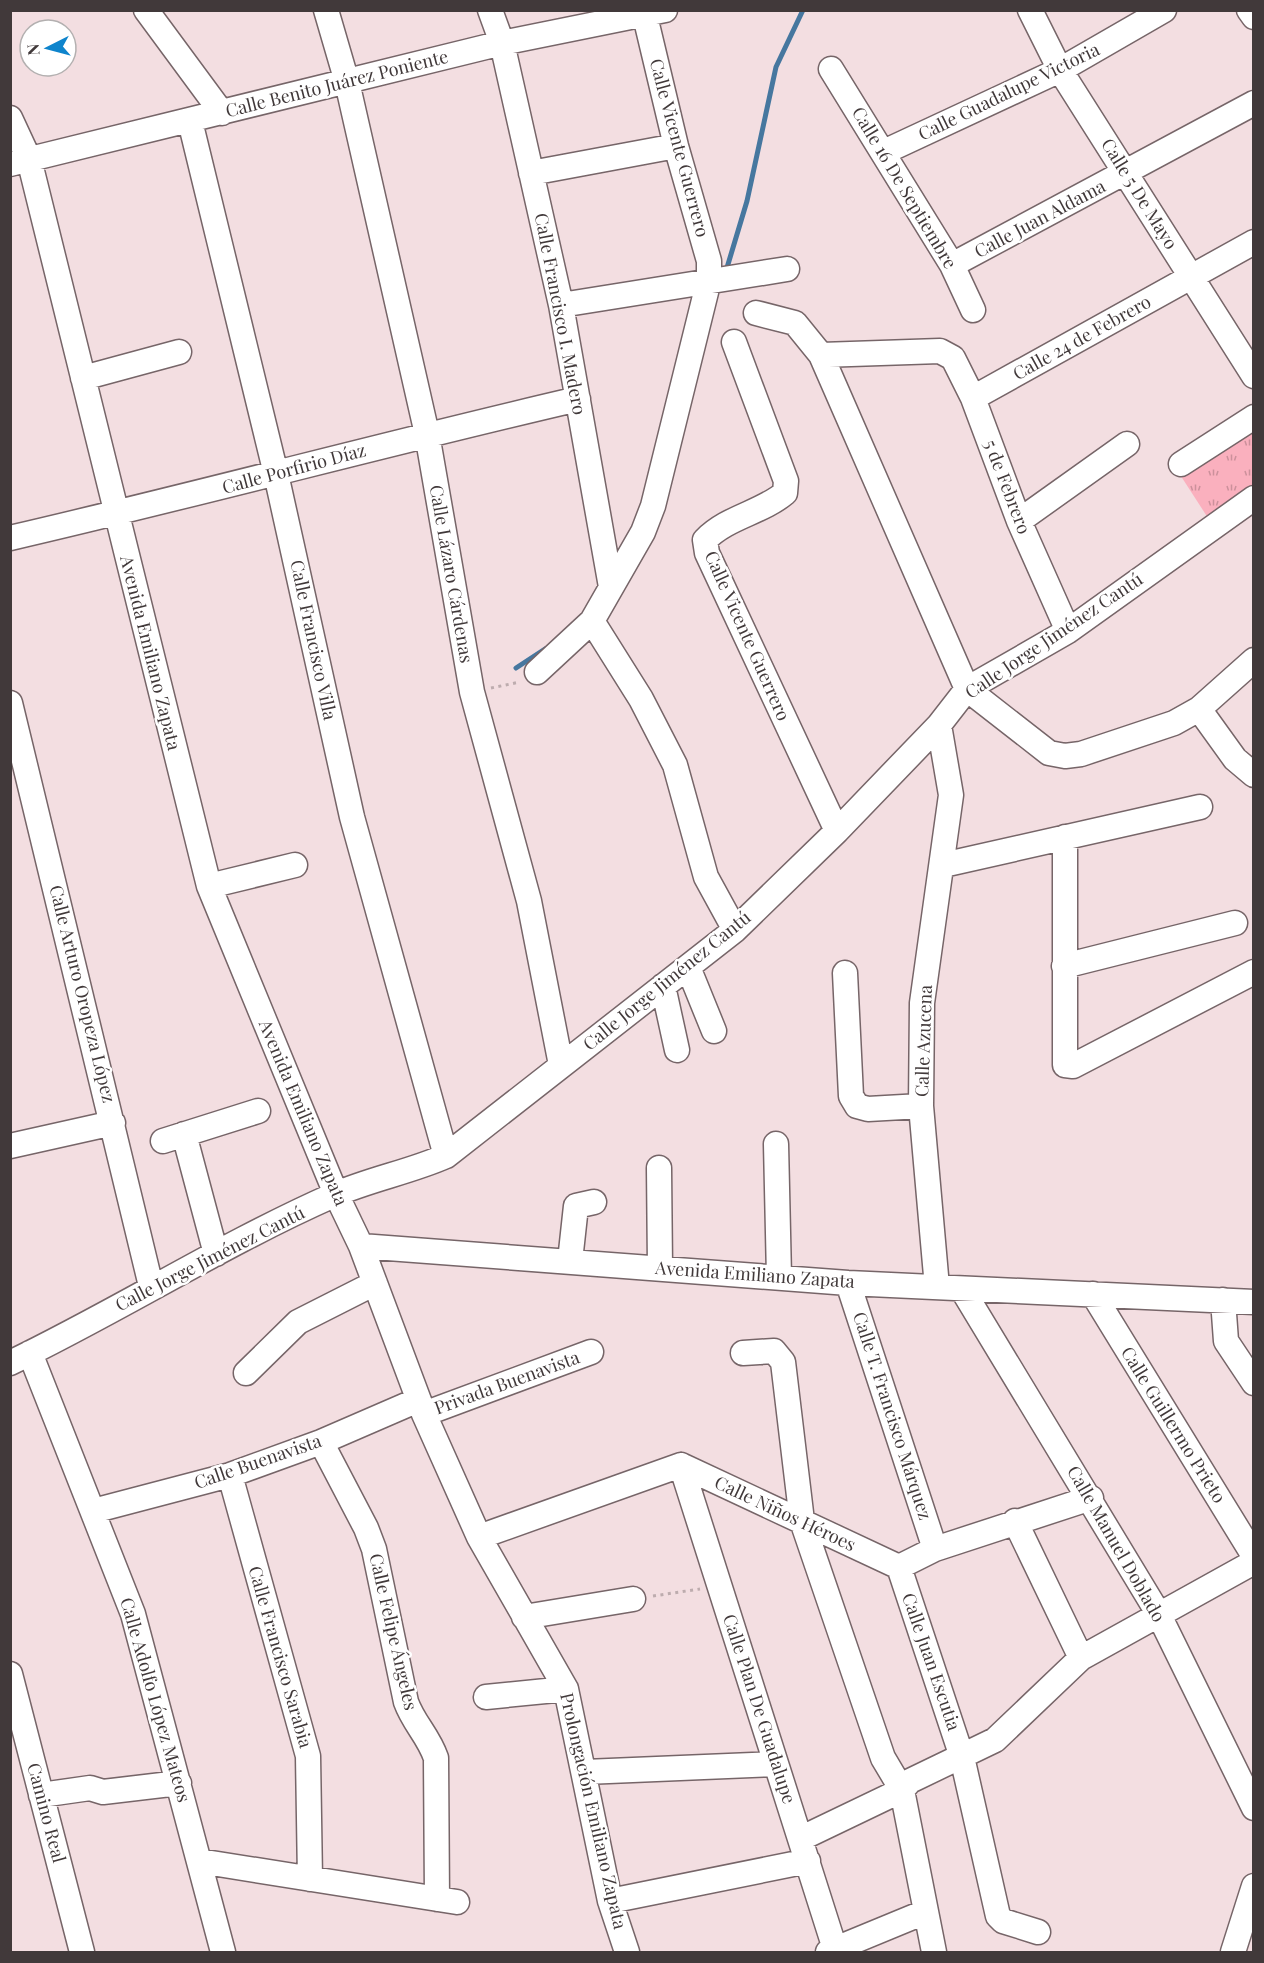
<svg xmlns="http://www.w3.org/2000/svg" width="1264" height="1963" viewBox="0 0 1264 1963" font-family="'Playfair Display',serif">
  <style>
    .grass { fill: url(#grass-tufts) }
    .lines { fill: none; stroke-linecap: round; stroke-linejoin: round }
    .stream { stroke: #46779f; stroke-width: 5 }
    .minor-casing { stroke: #766568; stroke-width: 27 }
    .path { stroke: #bdacae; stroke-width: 3; stroke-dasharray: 3 4.5; stroke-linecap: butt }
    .minor { stroke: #fff; stroke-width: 24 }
    .labels { text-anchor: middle; stroke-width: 5; stroke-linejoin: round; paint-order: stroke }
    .street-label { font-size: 18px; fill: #41393a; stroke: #fff }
  </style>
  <defs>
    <pattern id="grass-tufts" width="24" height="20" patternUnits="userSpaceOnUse" patternTransform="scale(1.5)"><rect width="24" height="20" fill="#fab0be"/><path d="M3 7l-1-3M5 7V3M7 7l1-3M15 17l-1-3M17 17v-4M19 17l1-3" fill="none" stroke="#cc909b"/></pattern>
  </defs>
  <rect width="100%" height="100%" fill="#f3dee1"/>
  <path class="grass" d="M1253,426v59l-45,33 -31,-48z"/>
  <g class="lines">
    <path class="stream" d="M726,271l21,-70 29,-134 27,-57
      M516,668l29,-19"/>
    <defs>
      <path id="minor" d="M146,10l76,103
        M326,10l21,72 80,352 45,258 57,209 32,164
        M490,10l12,33 59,262 50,282
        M1030,10l30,60 194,306
        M1249,10l5,7
        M831,69l121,196 21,45
        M10,118l19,41 180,727 127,308 25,52 63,168 55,123 87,152 44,212 17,51
        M190,121l86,353 76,343 94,339
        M884,152l176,-82 104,-60
        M10,164l492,-121 163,-33
        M531,173l145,-27
        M952,265l302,-162
        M561,305l226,-36
        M756,313l39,10 26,32 146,334 82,64 16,3 16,-2 93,-31 25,-14 55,-49
        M734,342l52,139 -1,12c-24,20 -58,24 -80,47l2,13 130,278
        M821,355l119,-4 13,7 20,40 46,123 49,110
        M83,378l96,-26
        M973,398l281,-156
        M1181,464l73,-47
        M1019,521l108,-77
        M10,538c190,-44 378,-95 568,-139
        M592,621l49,78 34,66 31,112 29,53
        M537,672l55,-51 51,-89 10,-26 56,-226v-19l-33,-115 -31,-130
        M10,703l141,583
        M1199,709l36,50 19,16
        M1065,837v228l8,1 181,-94
        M943,865l257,-58
        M209,886l86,-21
        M1064,966l171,-43
        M688,967l26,64
        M845,973l6,123 6,10 11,3 53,-3
        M663,986l14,64
        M184,1134l32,120
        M163,1141l95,-30
        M776,1144l3,133
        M10,1146l103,-23
        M659,1168l1,100
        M361,1246l487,37 406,19
        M570,1261l6,-55 18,-4
        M848,1283l87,266
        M937,1287l-16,-181 1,-103 29,-208 -12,-70
        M962,1289l196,324 96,195
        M1093,1294l161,262
        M1223,1300l3,41 28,42
        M30,1353l103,261 90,338
        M743,1353l31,-2 9,11 19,159 81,237 19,32 32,162
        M10,1363c110,-53 213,-119 324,-168 36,-16 76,-23 112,-39l289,-226 102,-99 102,-106 28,-36 101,-58 186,-133
        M246,1373l52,-51 77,-39
        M424,1414l167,-62
        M321,1442l45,86 8,21 32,153c8,22 22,33 30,56l1,141
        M681,1465l155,487
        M230,1475l78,281 2,123
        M93,1511l137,-36 91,-33 97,-42
        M1015,1521l66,137
        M479,1537l202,-72 218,102 36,-18 156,-51
        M899,1567l63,190 36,159 5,5 35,11
        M524,1617l109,-18
        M10,1674l72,278
        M486,1697l80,-8
        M585,1772l190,-8
        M41,1795l49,-7 13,4 76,-9
        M802,1838l100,-48 8,-9 85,-41 86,-82 173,-96
        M199,1861l258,41
        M610,1901l198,-40
        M828,1952l97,-40
        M1233,1952l21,-66"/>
    </defs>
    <use href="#minor" class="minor-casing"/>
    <path class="path" d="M491,688l29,-6
      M653,1596l47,-7"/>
    <use href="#minor" class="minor"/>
  </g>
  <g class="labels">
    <g class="street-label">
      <text transform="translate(337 84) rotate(-14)" y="6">Calle Benito Juárez Poniente</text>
      <text transform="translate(1009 92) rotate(-26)" y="6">Calle Guadalupe Victoria</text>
      <text transform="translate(679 148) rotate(75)" y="6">Calle Vicente Guerrero</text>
      <text transform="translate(904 188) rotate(59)" y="6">Calle 16 De Septiembre</text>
      <text transform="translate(1139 194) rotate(58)" y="6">Calle 5 De Mayo</text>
      <text transform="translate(1040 219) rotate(-28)" y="6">Calle Juan Aldama</text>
      <text transform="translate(560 314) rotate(79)" y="6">Calle Francisco I. Madero</text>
      <text transform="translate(1082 338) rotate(-29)" y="6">Calle 24 de Febrero</text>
      <text transform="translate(294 469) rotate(-15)" y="6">Calle Porfirio Díaz</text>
      <text transform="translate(1007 487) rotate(69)" y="6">5 de Febrero</text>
      <text transform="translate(451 574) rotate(80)" y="6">Calle Lázaro Cárdenas</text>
      <text transform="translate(747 636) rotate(66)" y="6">Calle Vicente Guerrero</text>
      <text transform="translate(1054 636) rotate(-34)" y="6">Calle Jorge Jiménez Cantú</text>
      <text transform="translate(313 640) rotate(78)" y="6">Calle Francisco Villa</text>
      <text transform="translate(150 653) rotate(76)" y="6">Avenida Emiliano Zapata</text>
      <text transform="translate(667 981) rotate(-39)" y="6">Calle Jorge Jiménez Cantú</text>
      <text transform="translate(82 994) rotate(76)" y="6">Calle Arturo Oropeza López</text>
      <text transform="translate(924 1041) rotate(-88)" y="6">Calle Azucena</text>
      <text transform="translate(303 1113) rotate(67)" y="6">Avenida Emiliano Zapata</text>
      <text transform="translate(210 1259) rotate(-27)" y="6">Calle Jorge Jiménez Cantú</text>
      <text transform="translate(755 1275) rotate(4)" y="6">Avenida Emiliano Zapata</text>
      <text transform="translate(507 1383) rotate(-20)" y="6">Privada Buenavista</text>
      <text transform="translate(892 1416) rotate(72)" y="6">Calle T. Francisco Márquez</text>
      <text transform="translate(1173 1425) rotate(58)" y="6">Calle Guillermo Prieto</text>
      <text transform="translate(258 1462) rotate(-19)" y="6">Calle Buenavista</text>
      <text transform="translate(785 1514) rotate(25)" y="6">Calle Niños Héroes</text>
      <text transform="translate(1116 1544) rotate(60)" y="6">Calle Manuel Doblado</text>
      <text transform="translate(393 1632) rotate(77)" y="6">Calle Felipe Ángeles</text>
      <text transform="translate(280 1657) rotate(74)" y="6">Calle Francisco Sarabia</text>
      <text transform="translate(931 1662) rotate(71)" y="6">Calle Juan Escutia</text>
      <text transform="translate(155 1700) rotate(74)" y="6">Calle Adolfo López Mateos</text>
      <text transform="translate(759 1709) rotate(72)" y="6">Calle Plan De Guadalupe</text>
      <text transform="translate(593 1811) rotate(77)" y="6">Prolongación Emiliano Zapata</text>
      <text transform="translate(46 1813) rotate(75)" y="6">Camino Real</text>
    </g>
  </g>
  <rect width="1264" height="1963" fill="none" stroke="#41393a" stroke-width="24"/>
  <g transform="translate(48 48) rotate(264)"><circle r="28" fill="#ffffff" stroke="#b3b0b0" stroke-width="1.5"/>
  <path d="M0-4.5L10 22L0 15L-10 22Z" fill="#0e84cc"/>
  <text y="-9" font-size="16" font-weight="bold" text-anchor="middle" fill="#41393a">N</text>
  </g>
</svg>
